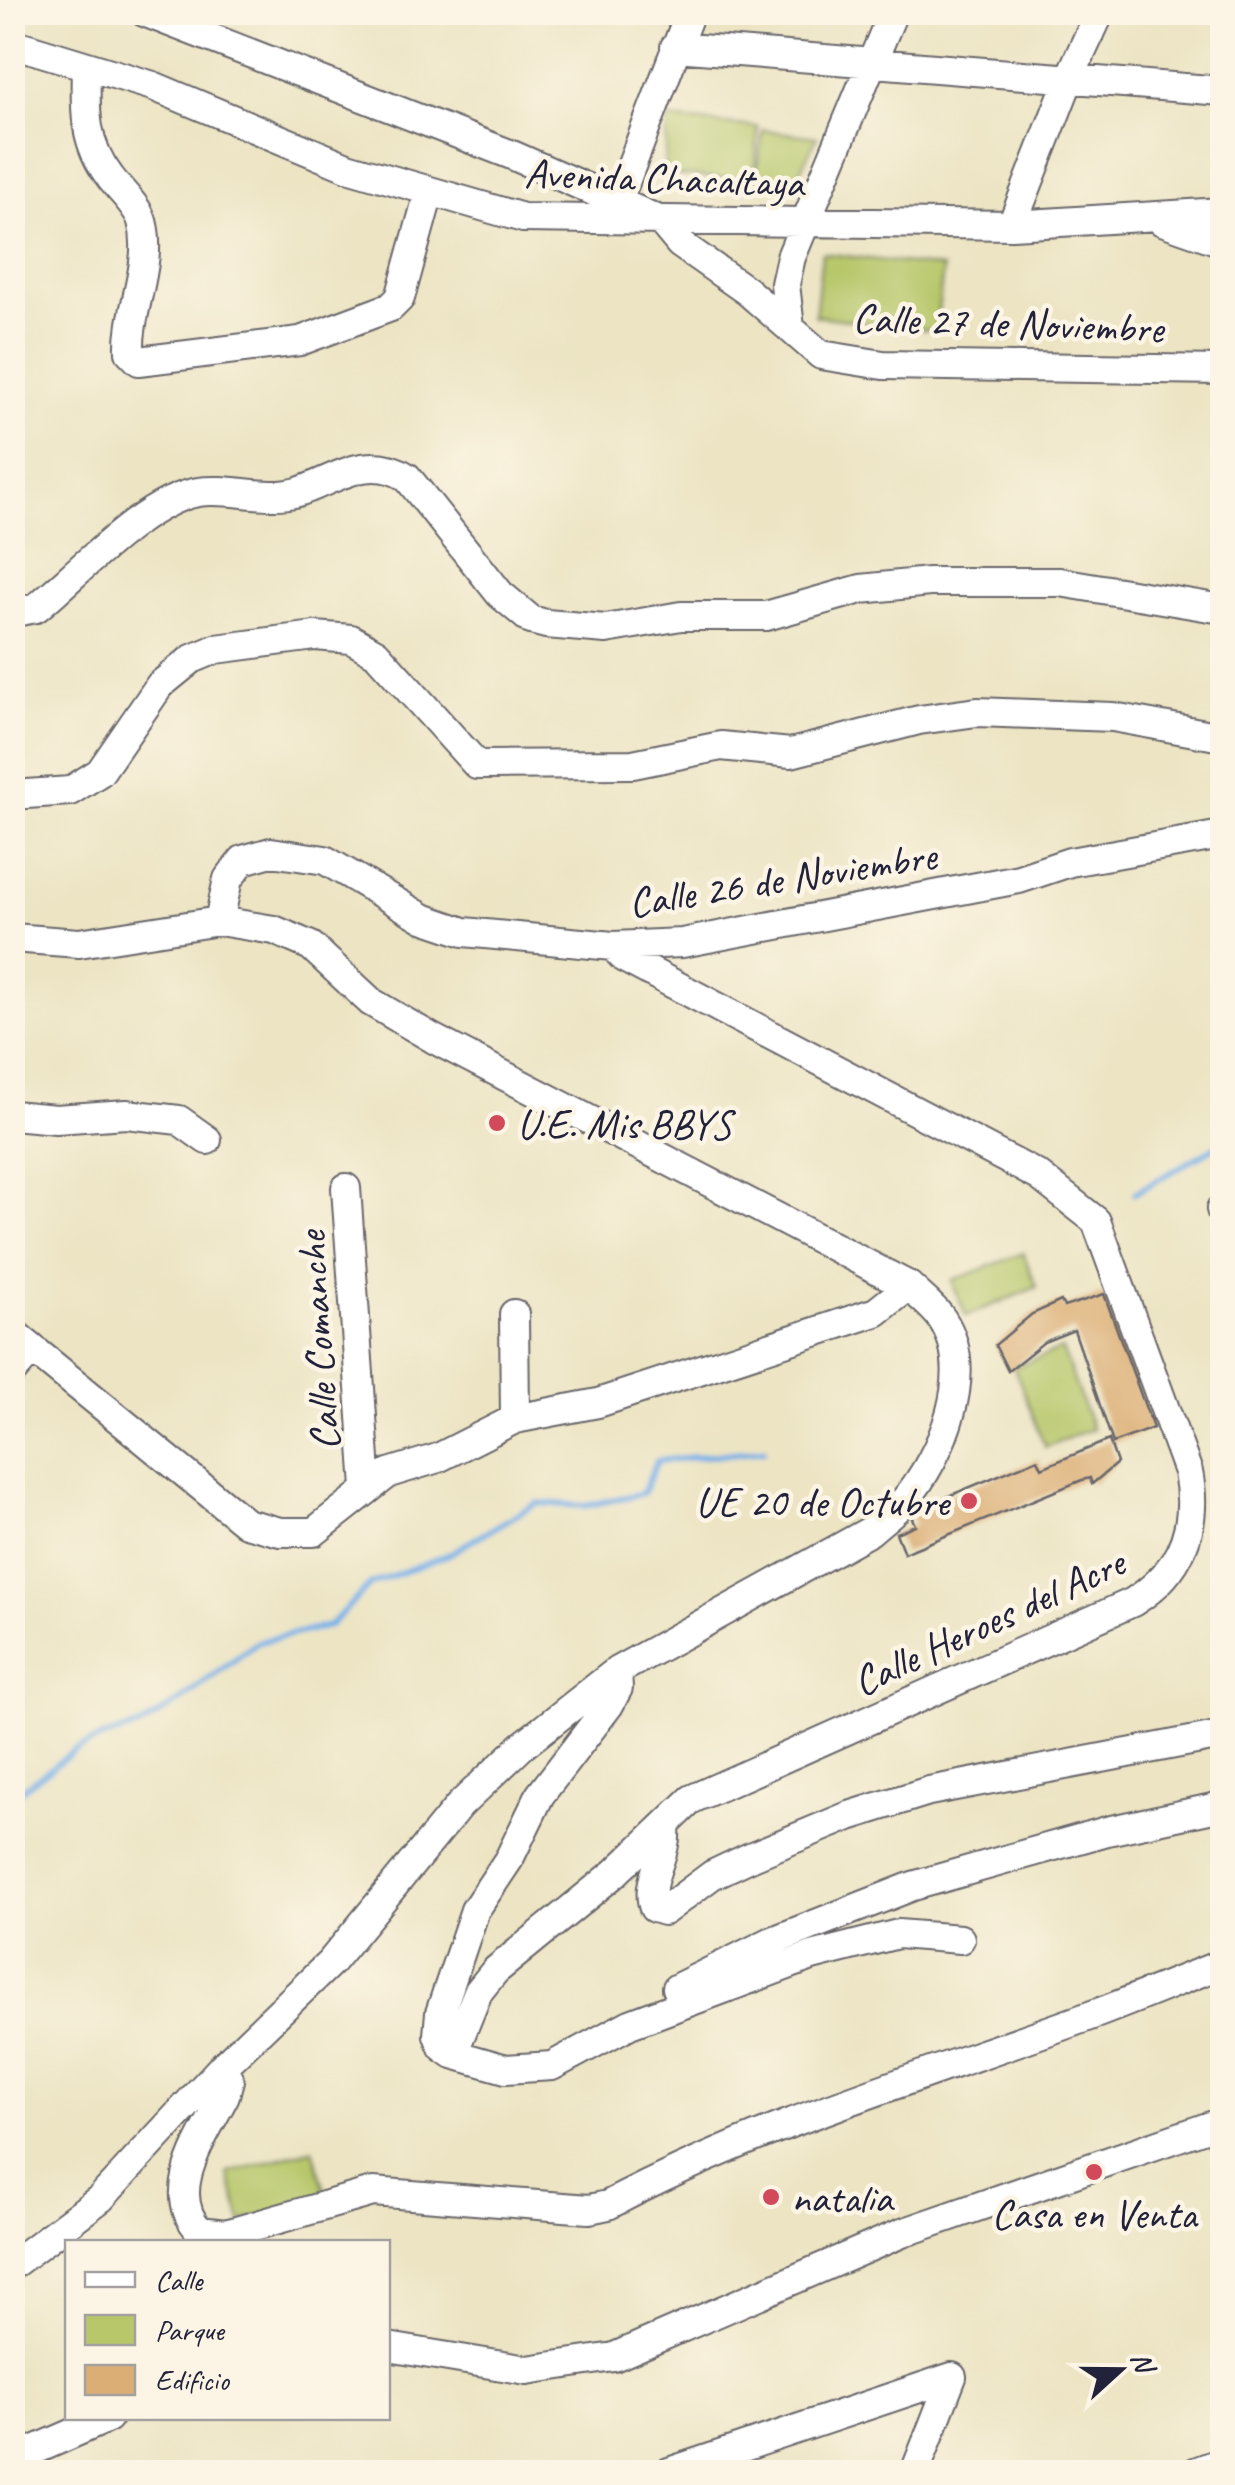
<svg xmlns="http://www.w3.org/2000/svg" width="1235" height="2485" viewBox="0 0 1235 2485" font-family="Caveat,sans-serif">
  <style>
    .green { fill: #b7c76a; stroke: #6c7452; stroke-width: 2.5 }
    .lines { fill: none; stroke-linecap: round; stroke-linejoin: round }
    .stream { stroke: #78b1e8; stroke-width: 6 }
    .building { fill: #dbae75 }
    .minor-casing { stroke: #69666b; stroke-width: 32 }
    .minor { stroke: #fff; stroke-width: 28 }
    .poi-dot { fill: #d1495b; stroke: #fcf5e5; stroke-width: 4 }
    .labels { text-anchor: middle; stroke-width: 9; stroke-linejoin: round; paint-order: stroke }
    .street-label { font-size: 42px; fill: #22223b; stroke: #fcf5e5 }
    .poi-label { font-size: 42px; fill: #22223b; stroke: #fcf5e5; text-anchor: start }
  </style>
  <rect width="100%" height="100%" fill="#fcf5e5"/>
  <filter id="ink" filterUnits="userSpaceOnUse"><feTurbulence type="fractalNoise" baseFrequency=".01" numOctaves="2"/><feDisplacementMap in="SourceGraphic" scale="20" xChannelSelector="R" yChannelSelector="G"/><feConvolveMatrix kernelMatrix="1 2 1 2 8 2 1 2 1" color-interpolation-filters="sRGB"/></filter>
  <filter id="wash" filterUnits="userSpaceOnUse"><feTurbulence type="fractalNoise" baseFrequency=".0048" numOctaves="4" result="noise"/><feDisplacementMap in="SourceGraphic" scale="40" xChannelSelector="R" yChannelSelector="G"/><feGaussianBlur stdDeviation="2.25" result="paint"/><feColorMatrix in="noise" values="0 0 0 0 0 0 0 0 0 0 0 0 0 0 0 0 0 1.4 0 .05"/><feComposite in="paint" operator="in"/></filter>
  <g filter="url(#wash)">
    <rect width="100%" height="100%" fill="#ece4c3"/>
    <path class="green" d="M668,119l90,8 -4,54 -90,-7z
      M763,130l54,7 -24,48 -38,-2z
      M822,253l121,15 -7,63 -121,-15z
      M1023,1253l14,34 -71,29 -14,-35z
      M1062,1349l30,80 -47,18 -31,-80z
      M313,2149l14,49 -85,24 -14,-49z"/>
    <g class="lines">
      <path class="stream" d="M1135,1193l87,-50
        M12,1797l62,-46 29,-14 38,-11 36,-23 81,-61 71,-16 42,-42 76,-29 90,-52 48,3 58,-13 14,-32 107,-11"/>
    </g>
    <g id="blocks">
      <path class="building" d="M1104,1294l49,134 -40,15 -39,-113 -30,12 -36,29 -13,-26 37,-31 29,-13 3,6z
        M1109,1440l8,23 -25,21 -2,-6 -8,2 -178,73 -8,-20 19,-8 -3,-7 10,-11 116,-48 4,9z"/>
    </g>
  </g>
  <g filter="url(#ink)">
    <use href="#blocks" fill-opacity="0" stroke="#69666b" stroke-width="2.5"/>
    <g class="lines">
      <defs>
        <path id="minor" d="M144,12l368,143 149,66 19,23 67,47 74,64 62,10 339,5
          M12,43l141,43 194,81 176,51 489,7 210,-13
          M675,47l547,44
          M86,66c-1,42 -3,76 24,111 10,14 27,28 32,44 12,42 -14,89 -12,131l9,9 161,-20 91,-34 9,-9 29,-105
          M612,216l78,-204
          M1162,221l60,21
          M1012,225l57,-146 31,-67
          M790,328l-5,-44 6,-27 102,-245
          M12,603l8,8 16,-3c43,-35 108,-107 162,-116 32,-5 69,9 100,0 37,-12 70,-40 109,-15l93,117 31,26 15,4 60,5 75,-13h85l95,-27 68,-7h131l162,27
          M12,795l58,-4 30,-19 60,-87 32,-26 24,-10 99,-13 36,3 25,14 101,112 156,-1 88,-18 70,7 128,-33 58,-8 136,5 109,20
          M12,938l67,5 140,-22
          M12,1115l44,4 70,-5 53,6 28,20
          M346,1188l21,300
          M1221,1209l1,3
          M514,1314l1,105
          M12,1332l234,191 34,9h34l75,-59 49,-15 77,-39 83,-16 278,-91 33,-26
          M12,1372l20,-22
          M617,1671l1,17 -9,17 -69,90 -31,64 -34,51 -35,103 -2,22 5,12 10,7 53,15 46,-3 78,-42 182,-68 86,-22 62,5
          M665,1828c3,28 -21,53 -11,80l10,3 48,-36 38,-18 99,-41 80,-25 293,-56
          M677,1988l93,-46 143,-56 194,-55 115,-25
          M453,2054l25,-62 17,-21 120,-98 77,-74 441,-197c48,-30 66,-75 55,-130l-92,-251 -57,-45 -415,-218 -11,-12
          M223,2066l6,14 -4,15c-20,40 -63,97 -25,136l26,3 147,-42 216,17 19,-4c156,-82 323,-131 487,-191 43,-16 85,-34 127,-50
          M12,2265l89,-67 122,-132 108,-104 129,-157 62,-59 95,-75 253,-140c11,-10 25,-20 35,-31 37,-44 72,-128 37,-181 -8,-12 -23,-23 -33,-33l-475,-247 -63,-37 -60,-56 -37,-16 -55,-9 9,-42 15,-19 28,-8 54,8 98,58 41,14 149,14 69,-3 337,-64 51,-17 152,-27
          M388,2347l139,23 87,-13 288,-124 320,-111
          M12,2460l96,-42
          M669,2472l283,-95
          M915,2472l37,-95
          M1195,2472l27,-10"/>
      </defs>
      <use href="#minor" class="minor-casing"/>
      <use href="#minor" class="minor"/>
    </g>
  </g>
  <g class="poi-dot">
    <circle cx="497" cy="1123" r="10"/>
    <circle cx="969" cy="1501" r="10"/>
    <circle cx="1094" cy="2172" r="10"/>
    <circle cx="771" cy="2197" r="10"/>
  </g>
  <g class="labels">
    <g class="street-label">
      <text transform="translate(664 177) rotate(2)" y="15">Avenida Chacaltaya</text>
      <text transform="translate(1008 322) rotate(2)" y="15">Calle 27 de Noviembre</text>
      <text transform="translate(782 878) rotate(-9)" y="15">Calle 26 de Noviembre</text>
      <text transform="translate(317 1341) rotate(-94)" y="15">Calle Comanche</text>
      <text transform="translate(988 1621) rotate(-25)" y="15">Calle Heroes del Acre</text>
    </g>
    <g class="poi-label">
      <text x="517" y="1138">U.E. Mis BBYS</text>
      <text x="949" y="1516" text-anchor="end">UE 20 de Octubre</text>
      <text x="791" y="2212">natalia</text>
      <text x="1094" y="2228" text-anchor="middle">Casa en Venta</text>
    </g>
  </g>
  <rect width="1235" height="2485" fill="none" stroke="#fcf5e5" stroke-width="50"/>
  <rect x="65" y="2240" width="325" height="180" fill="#fcf5e5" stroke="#a5a1a1" stroke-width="2.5"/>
  <rect x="85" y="2272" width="50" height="15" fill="#ffffff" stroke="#a5a1a1" stroke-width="2.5"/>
  <text x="155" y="2290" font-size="30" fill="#22223b">Calle</text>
  <rect x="85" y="2315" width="50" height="30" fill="#b7c76a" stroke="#a5a1a1" stroke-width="2.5"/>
  <text x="155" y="2340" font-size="30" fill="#22223b">Parque</text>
  <rect x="85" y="2365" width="50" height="30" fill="#dbae75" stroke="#a5a1a1" stroke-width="2.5"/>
  <text x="155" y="2390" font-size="30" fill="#22223b">Edificio</text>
  <g transform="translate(1120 2370) rotate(69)" stroke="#fcf5e5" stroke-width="8" paint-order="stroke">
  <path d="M0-8L18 38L0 25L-18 38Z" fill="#22223b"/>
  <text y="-15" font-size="28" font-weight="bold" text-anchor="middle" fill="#22223b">N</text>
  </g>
</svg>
